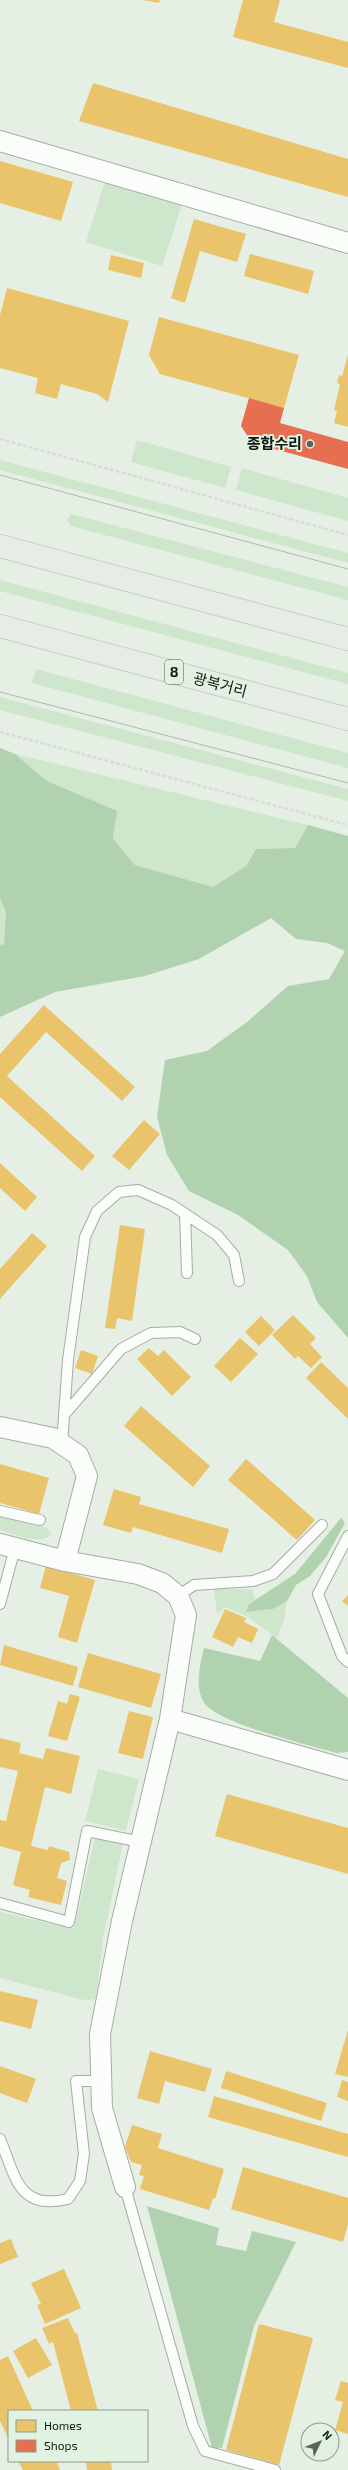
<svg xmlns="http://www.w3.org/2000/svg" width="348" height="2470" viewBox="0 0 348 2470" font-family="'Exo 2','Noto Sans KR',sans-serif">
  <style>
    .green { fill: #cee6cc }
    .forest { fill: #b1d2af }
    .homes { fill: #e9c46a }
    .shops { fill: #e76f51 }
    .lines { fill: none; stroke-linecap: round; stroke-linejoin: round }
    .lane-casing { stroke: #a6ada5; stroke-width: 12 }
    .street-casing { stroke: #a6ada5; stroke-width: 22 }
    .highway-casing { stroke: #c6cbc6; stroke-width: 24 }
    .path { stroke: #d9dcd9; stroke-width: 2.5; stroke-dasharray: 4 2; stroke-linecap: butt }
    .lane { stroke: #fbfdfb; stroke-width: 10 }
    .street { stroke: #fbfdfb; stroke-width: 20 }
    .highway { stroke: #e6ede5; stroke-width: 22 }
    .tram { stroke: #b5b7b4; stroke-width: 1 }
    .poi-dot { fill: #5c635c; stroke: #e1f3e0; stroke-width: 1.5 }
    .labels { text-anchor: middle; stroke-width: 4; stroke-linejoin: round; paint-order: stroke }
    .shield { fill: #e1f3e0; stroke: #505a50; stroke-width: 1 }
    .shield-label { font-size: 14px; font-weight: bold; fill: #121812 }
    .poi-label { font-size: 15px; font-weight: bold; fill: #121812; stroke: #e1f3e0; text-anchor: end }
    .street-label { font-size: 15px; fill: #121812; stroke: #e1f3e0 }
  </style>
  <rect width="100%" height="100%" fill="#e5efe4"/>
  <path class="green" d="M106,178l77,23 -21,65 -76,-24z
    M137,440l94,27 -6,21 -94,-26z
    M0,460l348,93v10l-348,-93z
    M242,468l106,30v23l-112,-31z
    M71,514l277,73v13l-277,-74 -4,-6z
    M0,580l348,93v11l-348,-93z
    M36,669l312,84v15l-316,-85z
    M0,697l348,92v12l-348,-91z
    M15,754l293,71 -13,23 -39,1 -10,17 -33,21 -78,-22 -22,-28 3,-26 -69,-30z
    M0,899l6,13 -2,32 -4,1z
    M0,1515l47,13 5,6c-12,12 -38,0 -52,-4z
    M214,1589h38l3,11 -6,4 24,5 14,-8 -3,19 -7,18 -29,-21 -23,-10 -8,7z
    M98,1769l41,10 -13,52 -41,-10z
    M95,1838l28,5 -20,96 -7,60 -12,1 -84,-22v-66l74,17z"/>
  <path class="forest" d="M0,748l15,6 32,27 70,30 -4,27 22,27 78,22 33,-21 10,-17 39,-1 13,-23 40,11v502l-31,-36 -10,-26 -19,-26 -50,-35 -49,-24 -22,-36 -10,-38 8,-57 42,-9 40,-29 41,-36 41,-7 16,-28 -18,-8 -31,-4 -25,-21 -72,41 -54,17 -90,16 -55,25v-72l4,-1 2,-32 -6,-13z
    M341,1518l4,5 -19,34 -16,19 -14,9 -9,16 -14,8 -27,3 3,-8 46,-30z
    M272,1635l76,63v54l-12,1c-30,-9 -113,-28 -131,-49 -11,-14 -5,-41 -1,-56l56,13z
    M147,2206l72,22 -3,17 30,6 6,-20 44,11 -42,84 -32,122h-10z"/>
  <path class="homes" d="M143,0h17l-1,3z
    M243,0h37l-6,22 74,20v26l-115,-31z
    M93,83l255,76v38l-269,-76z
    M0,161l73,21 -12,39 -61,-18z
    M194,219l52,15 -9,28 -37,-11 -15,52 -14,-5z
    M250,254l64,17 -6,23 -64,-18z
    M111,255l33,8 -3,15 -33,-8z
    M7,288l122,33 -21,81 -11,-8 -36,-10 -4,15 -22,-6 3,-15 -38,-10v-53z
    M159,317l140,38 -15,53 -124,-34 -11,-19z
    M348,355v72l-14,-4 3,-12 -3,-1 6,-26 -3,-1 2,-8 3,1z
    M44,1005l91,82 -13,14 -76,-69 -39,44 88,80 -13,15 -82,-74v-43z
    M144,1120l16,14 -31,36 -17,-14z
    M0,1163l37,34 -12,14 -25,-23z
    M120,1225l25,4 -13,92 -15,-3 -2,11 -10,-1z
    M32,1233l15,13 -47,53v-30z
    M293,1315l23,23 -6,6 12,13 -11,11 -13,-12 -3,3 -23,-24z
    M261,1316l14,14 -16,16 -14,-14z
    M240,1338l18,16 -27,28 -17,-16z
    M149,1348l9,8 6,-6 27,27 -19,19 -35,-37z
    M81,1350l17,6 -6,18 -17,-6z
    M321,1362l27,26v31l-42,-41z
    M141,1406l69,60 -17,21 -69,-61z
    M246,1459l69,61 -18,20 -69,-60z
    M0,1464l49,14 -10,36 -39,-11z
    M114,1489l27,8 -2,7 90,25 -7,24 -89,-26 -2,6 -28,-8z
    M46,1566l49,14 -18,63 -19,-6 11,-41 -29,-8z
    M348,1595v11l-6,-5z
    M225,1609l21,9 -2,4 14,7 -6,14 -14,-6 -5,10 -21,-10z
    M4,1645l74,22 -5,19 -73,-21z
    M88,1653l73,21 -10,34 -73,-21z
    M70,1694l10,3 -13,44 -19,-5 10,-35 9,3z
    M129,1711l24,6 -10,42 -25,-6z
    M0,1738l21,5 -2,10 24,6 3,-11 34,8 -9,38 -26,-7 -14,59 17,4 1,-4 20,6 1,8 -9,3 -4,15 10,3 -6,24 -33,-8 2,-7 -17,-5 8,-33 -21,-6v-26l6,1 12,-50 -18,-4z
    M227,1794l121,34v46l-133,-38z
    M0,1991l38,9 -7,29 -31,-8z
    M348,2030v47l-13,-3z
    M150,2051l62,18 -7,23 -40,-11 -6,23 -22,-6z
    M0,2066l36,13 -9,24 -27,-10z
    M226,2071l101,32 -6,18 -100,-33z
    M342,2080l6,2v19l-11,-4z
    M214,2096l134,38v23l-140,-40z
    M132,2125l30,9 -4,14 66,21 -9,30 -2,-1 -4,12 -69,-21 4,-13 -5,-1 3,-10 -11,-3 -6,-15z
    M243,2167l105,31v26l-5,18 -112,-33z
    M11,2239l7,18 -18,7v-21z
    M64,2269l17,39 -36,16 -8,-19 4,-1 -10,-21z
    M68,2318l7,15h2l21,78h-27l-18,-69 -4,2 -7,-16z
    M259,2324l54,14 -34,127 -53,-15z
    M36,2338l16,27 -24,13 -15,-27z
    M8,2356l25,55h-24v29l-9,-19v-61z
    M341,2381l7,2v51l-13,-4 8,-28 -8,-2z
    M18,2461h38l4,9h-37z
    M86,2461h25l1,9h-25z"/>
  <path class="shops" d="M249,398l35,10 -4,15 68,19v27l-96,-26 -11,-17z"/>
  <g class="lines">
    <defs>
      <path id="lane" d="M185,1214l2,59
        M64,1415l57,-66 30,-16 29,-1 15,7
        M62,1444l6,-84 17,-123 12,-26 22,-19 19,-2 34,15 45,30 17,20 5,26
        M0,1511l40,9
        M348,1536l-30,58 24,62 6,6
        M178,1596l16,-11 59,-4 20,-7 49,-49
        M0,1604l15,-56
        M0,1903l69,19 18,-91 54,11
        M0,2139c16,38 18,72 68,60l12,-18 4,-27 -8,-73h25
        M125,2187l68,239 12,25 70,19"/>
      <path id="street" d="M0,141l348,102
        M0,1427l53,11 25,17 9,21 -22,85
        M0,1544l65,17 73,13 24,9 16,13 8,19 -16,104 -48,202 -22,113 2,74 23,79
        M170,1719l178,51"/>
      <path id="highway" d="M0,546l348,93
        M0,626l348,93"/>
    </defs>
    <use href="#lane" class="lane-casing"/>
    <use href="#street" class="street-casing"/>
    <use href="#highway" class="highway-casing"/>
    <path class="path" d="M0,439l348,96
      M0,732l348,93"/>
    <use href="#lane" class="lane"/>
    <use href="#street" class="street"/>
    <use href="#highway" class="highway"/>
    <path class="tram" d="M0,475l348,94
      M0,692l348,91"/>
  </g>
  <circle class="poi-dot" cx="310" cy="444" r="4"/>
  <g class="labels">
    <rect class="shield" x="165" y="660" width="18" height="24" rx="3"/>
    <g class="shield-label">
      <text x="174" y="677">8</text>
    </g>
    <g class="poi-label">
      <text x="302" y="449">종합수리</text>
    </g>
    <g class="street-label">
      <text transform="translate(220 685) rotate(15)" y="5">광복거리</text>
    </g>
  </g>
  <rect x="8" y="2410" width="140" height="52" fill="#e1f3e0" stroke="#8e9b8e"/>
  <rect x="16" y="2420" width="20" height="12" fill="#e9c46a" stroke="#8e9b8e"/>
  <text x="44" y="2430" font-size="12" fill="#121812">Homes</text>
  <rect x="16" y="2440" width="20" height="12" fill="#e76f51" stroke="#8e9b8e"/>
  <text x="44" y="2450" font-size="12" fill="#121812">Shops</text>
  <g transform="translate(320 2442) rotate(47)"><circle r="19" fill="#e1f3e0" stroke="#8e9b8e"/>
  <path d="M0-3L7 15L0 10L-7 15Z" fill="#5c635c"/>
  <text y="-6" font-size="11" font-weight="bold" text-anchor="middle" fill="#121812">N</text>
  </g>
</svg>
